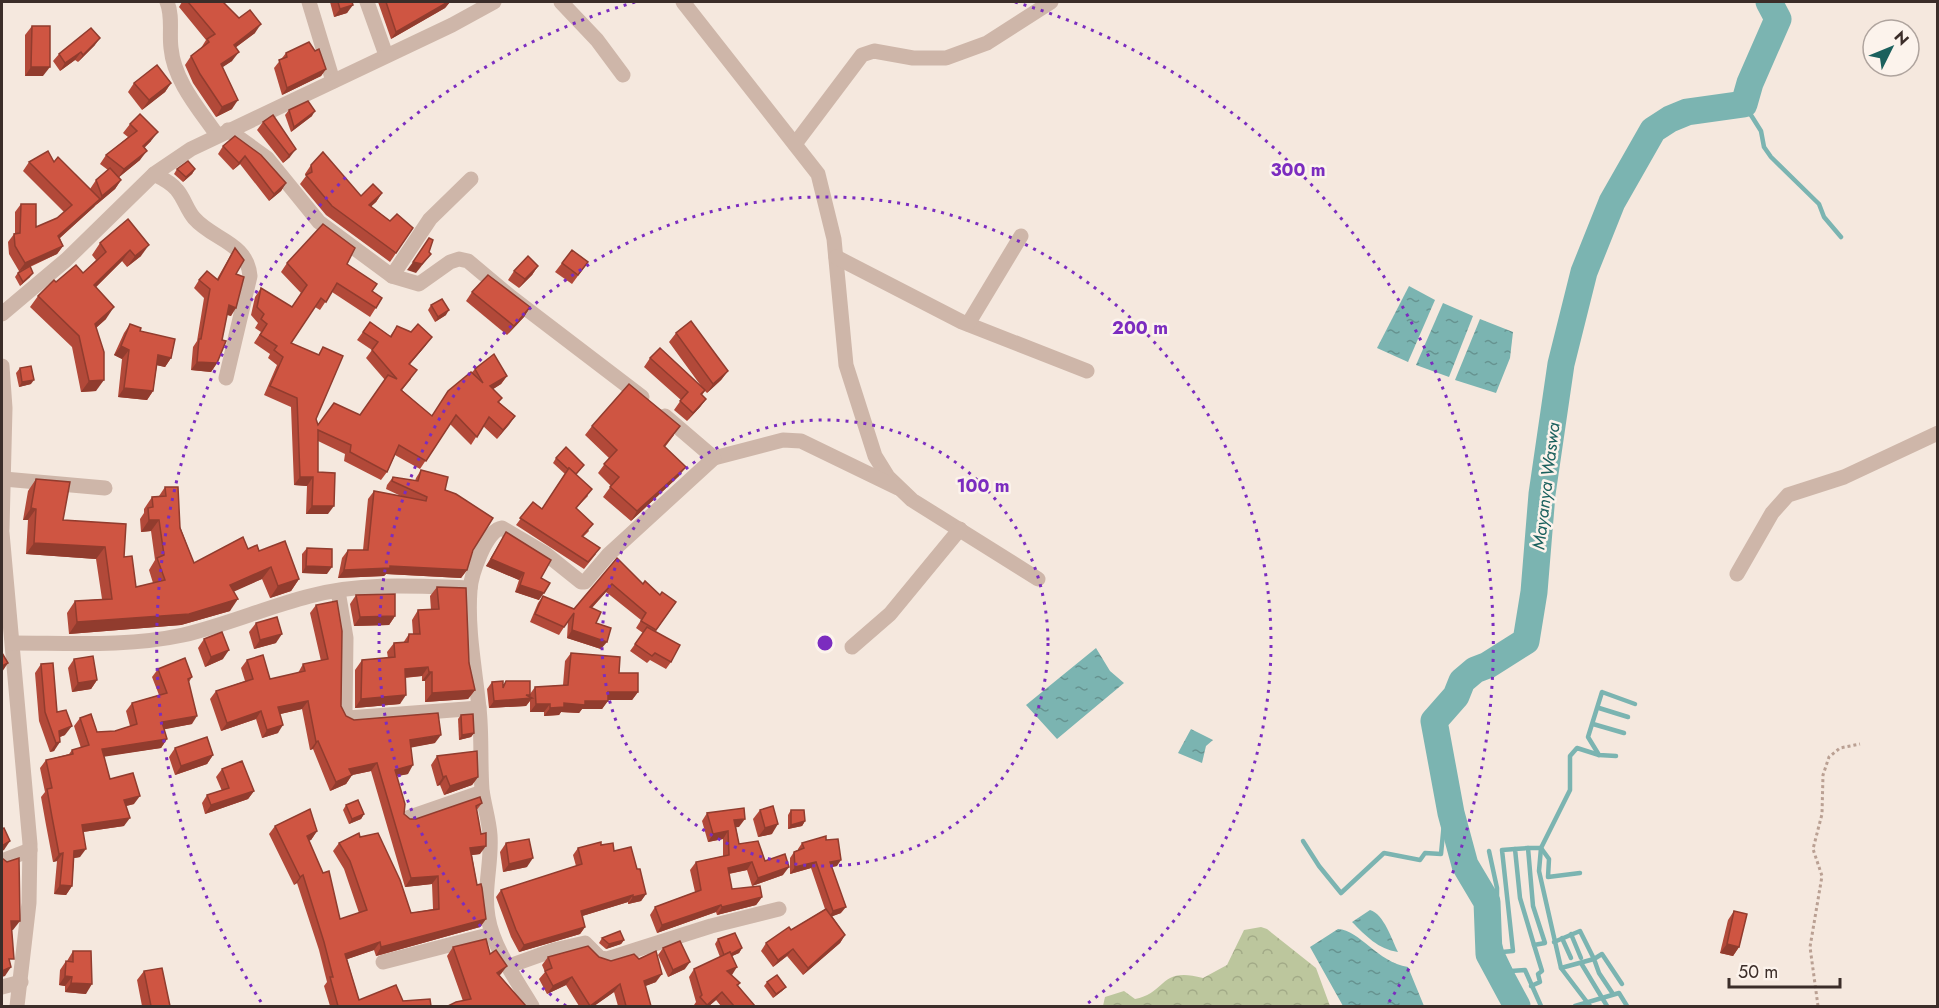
<svg xmlns="http://www.w3.org/2000/svg" width="1939" height="1008" viewBox="0 0 1939 1008" font-family="Jost,sans-serif">
  <style>
    .forest { fill: url(#forest-crowns) }
    .water { fill: url(#water-ripples) }
    .lines { fill: none; stroke-linecap: round; stroke-linejoin: round }
    .stream { stroke: #7bb4b1; stroke-width: 4.5 }
    .river { stroke: #7bb4b1; stroke-width: 27 }
    .path { stroke: #baa093; stroke-width: 3; stroke-dasharray: 3 3; stroke-linecap: butt }
    .minor { stroke: #ceb6a9; stroke-width: 15 }
    .wall { fill: #b24939 }
    .shaded-wall { fill: #913c2e }
    .building { fill: #cf5542; stroke: #913c2e; stroke-width: 1.5 }
    .ring { fill: none; stroke: #7b2cbf; stroke-width: 3; stroke-dasharray: 3 6 }
    .labels { text-anchor: middle; stroke-width: 5; stroke-linejoin: round; paint-order: stroke }
    .water-label { font-size: 18px; font-style: italic; fill: #1b605d; stroke: #fcf3ec }
    .centre { fill: #7b2cbf; stroke: #fcf3ec; stroke-width: 3 }
    .ring-label { font-size: 18px; text-anchor: middle; font-weight: bold; fill: #7b2cbf; stroke: #fcf3ec; stroke-width: 5; stroke-linejoin: round; paint-order: stroke }
  </style>
  <defs>
    <pattern id="forest-crowns" width="20" height="18" patternUnits="userSpaceOnUse" patternTransform="scale(1.5)"><rect width="20" height="18" fill="#bcc69d"/><path d="M2 6a3 3 0 1 1 6 0M12 15a3 3 0 1 1 6 0" fill="none" stroke="#a2aa87"/></pattern>
    <pattern id="water-ripples" width="26" height="14" patternUnits="userSpaceOnUse" patternTransform="scale(1.5)"><rect width="26" height="14" fill="#7bb4b1"/><path d="M2 4q2-2 4 0t4 0M15 11q2-2 4 0t4 0" fill="none" stroke="#669390"/></pattern>
  </defs>
  <rect width="100%" height="100%" fill="#f5e8de"/>
  <!-- forest -->
  <path class="forest" d="M1261,927l6,2 49,39 14,38h-227l2,-9 19,-6 11,8c32,-6 24,-33 68,-21l24,-13 17,-35z"/>
  <!-- water -->
  <g class="water">
    <polygon points="1409,286 1435,300 1408,362 1377,348"/>
    <polygon points="1443,303 1473,316 1449,377 1416,365"/>
    <polygon points="1480,319 1513,332 1510,358 1496,393 1455,380"/>
    <polygon points="1096,648 1110,671 1124,683 1057,739 1026,705"/>
    <polygon points="1191,729 1213,740 1206,746 1202,763 1178,753"/>
    <path d="M1370,910c14,4 22,30 28,42 -20,-3 -32,-16 -46,-30z"/>
    <path d="M1338,929c22,1 39,33 70,38l16,39h-81l-33,-59z"/>
  </g>
  <g class="lines">
    <!-- stream -->
    <g class="stream">
      <polyline points="1744,104 1761,131 1764,147 1771,157 1819,204 1824,217 1841,237"/>
      <polyline points="1599,708 1628,717"/>
      <polyline points="1593,724 1624,733"/>
      <polyline points="1599,755 1588,737 1602,692 1635,704"/>
      <polyline points="1303,841 1319,866 1341,893 1384,853 1420,860 1425,853 1441,854 1444,823 1451,813"/>
      <polyline points="1528,848 1515,849 1520,898 1534,945"/>
      <polyline points="1515,849 1502,850 1513,951 1502,952 1511,971 1525,970 1541,1006"/>
      <polyline points="1489,851 1497,888 1497,934 1502,952"/>
      <polyline points="1571,934 1581,958"/>
      <polyline points="1562,938 1571,958"/>
      <polyline points="1554,942 1580,931 1594,959 1561,968"/>
      <polyline points="1581,963 1607,1006"/>
      <polyline points="1531,986 1540,982 1538,974 1542,971 1534,945 1545,943 1533,906 1528,848 1541,848 1549,859 1548,877 1580,873"/>
      <polyline points="1613,994 1599,973 1594,959 1602,954 1622,984"/>
      <polyline points="1575,1006 1619,993 1627,1006"/>
      <polyline points="1590,1006 1561,968 1539,871 1541,848 1570,790 1570,756 1577,748 1599,755 1616,756"/>
    </g>
    <!-- river -->
    <polyline class="river" points="1517,1006 1489,954 1487,902 1465,865 1451,813 1434,721 1456,696 1462,681 1475,670 1488,665 1526,641 1534,592 1542,494 1561,364 1584,272 1612,202 1653,130 1670,119 1687,112 1744,104 1750,83 1778,19 1769,2"/>
    <!-- path -->
    <polyline class="path" points="1818,1006 1810,947 1822,876 1813,849 1822,814 1823,775 1829,757 1840,748 1860,744"/>
    <!-- minor -->
    <g class="minor">
      <path d="M167,2c6,14 2,31 4,46 3,33 28,61 46,87"/>
      <polyline points="309,2 333,81"/>
      <polyline points="367,2 386,55"/>
      <polyline points="561,2 597,40 623,75"/>
      <polyline points="683,2 818,174 834,239 846,365 875,456 888,477 912,500 1038,579"/>
      <polyline points="228,130 267,158 319,222 392,276 419,284 450,262 459,259 468,261 511,297 642,397"/>
      <polyline points="795,144 862,55 874,51 913,58 946,58 987,43 1051,2"/>
      <path d="M154,174c8,4 18,9 23,16 7,8 10,20 17,28 19,22 53,24 56,58l-24,102"/>
      <polyline points="836,257 962,322 1087,371"/>
      <polyline points="392,276 430,219 471,179"/>
      <polyline points="2,314 66,260 154,174 191,149 452,25 494,2"/>
      <polyline points="968,324 1021,236"/>
      <polyline points="2,366 5,408 2,529"/>
      <polyline points="665,416 714,458 783,440 801,441 898,488"/>
      <polyline points="4,479 105,488"/>
      <polyline points="2,533 30,844 29,903 17,1006"/>
      <polyline points="1737,574 1772,513 1788,495 1844,477 1938,433"/>
      <polyline points="338,591 346,638 345,714 348,718 479,708"/>
      <path d="M13,643c56,0 115,4 170,-8 43,-10 84,-28 127,-39 52,-14 106,-10 160,-8"/>
      <polyline points="852,647 890,614 960,529"/>
      <polyline points="407,818 482,792"/>
      <polyline points="2,861 30,850"/>
      <polyline points="383,962 492,934"/>
      <polyline points="509,966 554,950 585,943 600,958 607,959 711,926 779,909"/>
      <polyline points="2,987 21,982"/>
      <path d="M532,1006c-16,-27 -39,-58 -44,-89 -5,-28 4,-54 2,-82 -1,-15 -6,-30 -8,-45 -2,-27 0,-55 -3,-82 -4,-39 -12,-79 -9,-118 1,-15 16,-60 32,-62l44,26 35,28h4l23,-27 106,-97"/>
    </g>
  </g>
  <!-- wall -->
  <g class="wall">
    <polygon points="182,2 223,2 239,18 255,33 236,47 232,61 222,67 232,109 216,117 193,83 185,65 191,56 201,48 206,40 179,7"/>
    <polygon points="330,2 352,2 347,13 334,17"/>
    <polygon points="378,2 450,2 445,8 391,39"/>
    <polygon points="32,26 43,76 25,76 25,35"/>
    <polygon points="95,45 78,62 75,60 60,71 53,61 59,54"/>
    <polygon points="286,53 326,69 321,76 282,95 274,68"/>
    <polygon points="134,83 171,83 165,92 142,110 128,92"/>
    <polygon points="289,110 312,116 291,132 285,115"/>
    <polygon points="273,115 290,157 283,163 257,130 263,122"/>
    <polygon points="130,124 151,141 144,148 140,160 119,177 121,180 115,189 96,205 60,238 63,246 57,254 30,267 30,277 20,286 15,277 19,271 9,254 8,242 14,234 15,234 15,212 21,204 36,227 57,218 64,212 23,171 29,162 54,162 90,189 96,180 108,170 100,164 106,155 128,137 123,133"/>
    <polygon points="235,136 286,183 281,191 269,201 240,164 233,170 218,154 223,146"/>
    <polygon points="311,165 361,196 382,193 376,202 371,206 390,221 413,228 390,262 326,215 300,184 306,176 305,174"/>
    <polygon points="177,169 195,169 192,174 183,182 174,174"/>
    <polygon points="128,219 141,256 127,267 122,261 96,287 106,319 97,327 96,391 81,392 72,347 30,307 38,296 56,282 83,273 96,260 92,255 100,243"/>
    <polygon points="235,248 236,274 231,316 227,315 217,363 211,372 191,370 193,347 197,341 204,298 194,288 199,280 217,279 230,256"/>
    <polygon points="572,250 588,262 572,284 555,272"/>
    <polygon points="287,263 347,264 372,291 382,298 370,317 332,292 320,310 315,307 291,343 318,355 323,347 316,419 318,425 360,415 385,380 366,358 372,350 357,340 370,322 390,336 397,326 426,345 410,364 411,379 402,390 431,416 475,369 507,376 501,384 493,389 502,398 499,402 515,416 497,439 483,426 471,445 450,424 420,469 395,455 387,472 381,480 344,461 345,454 318,441 318,472 328,514 306,514 307,486 294,485 291,407 264,395 277,365 268,358 270,354 254,343 261,332 255,328 258,323 251,315 255,297 261,288 292,307 301,293 281,272"/>
    <polygon points="538,266 532,275 519,288 508,280 514,271"/>
    <polygon points="472,292 530,307 524,317 507,335 466,301"/>
    <polygon points="431,305 446,315 435,322 428,310"/>
    <polygon points="130,324 171,358 165,367 157,365 153,391 147,400 118,397 122,359 114,355 124,333"/>
    <polygon points="676,333 728,371 721,380 707,393 705,391 702,395 706,399 700,407 687,421 674,410 681,400 644,367 650,358 704,390 669,342"/>
    <polygon points="20,368 31,384 19,387 16,373"/>
    <polygon points="592,426 674,435 665,447 679,476 631,521 603,497 611,486 598,473 609,458 585,435"/>
    <polygon points="556,458 581,469 576,475 588,496 576,508 589,531 583,537 596,554 584,569 516,525 533,502 542,509 565,474 553,463"/>
    <polygon points="421,470 445,490 473,550 467,570 461,578 386,574 384,576 338,578 342,558 348,550 363,550 368,499 374,491 401,496 386,489 387,485 393,477 415,481 416,478"/>
    <polygon points="36,479 63,520 124,557 136,587 153,583 149,570 155,560 151,531 141,532 140,519 144,513 144,509 152,497 159,496 165,487 194,563 248,549 259,551 299,579 291,591 270,598 262,579 233,591 230,611 181,625 69,634 67,613 75,601 102,599 96,559 26,554 28,520 23,520 28,491"/>
    <polygon points="506,532 541,578 539,600 515,592 519,580 486,566"/>
    <polygon points="307,548 327,574 302,573 302,554"/>
    <polygon points="617,558 643,584 660,595 676,602 655,632 671,662 666,669 650,660 647,663 630,651 643,633 636,628 641,620 606,592 592,608 596,623 601,649 567,638 568,621 559,635 530,622 538,603 543,596 574,609"/>
    <polygon points="437,587 469,663 475,690 468,699 425,702 425,681 422,681 422,676 405,678 400,704 355,708 355,670 362,660 388,658 387,652 394,643 403,643 409,634 413,634 412,620 418,610 431,610 430,596"/>
    <polygon points="356,595 395,616 389,625 354,626 350,604"/>
    <polygon points="316,605 341,706 346,716 354,720 435,743 411,747 408,774 397,776 404,814 410,819 416,819 482,803 476,811 480,854 472,855 477,885 486,919 480,927 376,956 374,950 347,959 359,1000 403,1001 431,1006 330,1006 324,986 327,982 319,950 297,883 294,885 269,834 275,826 317,831 311,840 309,840 340,919 359,913 344,869 333,851 339,843 360,837 411,913 433,909 432,884 405,887 371,771 352,775 346,784 330,791 313,749 310,750 302,709 280,714 278,733 262,738 256,719 221,731 210,699 216,691 245,681 241,668 247,660 270,679 298,673 303,664 321,661 310,613"/>
    <polygon points="256,623 276,643 254,649 249,632"/>
    <polygon points="204,639 223,659 205,667 198,648"/>
    <polygon points="571,653 619,673 638,692 632,700 608,700 602,709 582,709 579,713 561,712 559,715 544,716 544,712 530,712 530,701 526,706 489,708 487,689 492,682 503,686 506,681 530,694 535,687 563,685 565,661"/>
    <polygon points="74,659 97,680 91,689 72,692 68,668"/>
    <polygon points="41,664 65,735 60,737 54,751 50,752 39,721 35,673"/>
    <polygon points="158,669 192,677 189,682 192,724 164,729 167,739 161,748 104,756 110,779 134,804 126,806 124,826 83,832 80,857 74,858 72,886 66,895 54,894 57,861 53,862 46,825 41,797 45,792 40,768 46,760 69,754 72,750 81,748 74,726 80,718 97,732 115,731 130,726 126,711 132,703 159,695 152,677"/>
    <polygon points="461,715 474,733 471,737 459,740 458,719"/>
    <polygon points="175,748 213,755 207,764 175,775 169,757"/>
    <polygon points="437,756 478,777 472,785 444,795 440,785 437,786 431,765"/>
    <polygon points="222,769 254,791 248,799 205,814 202,803 207,795 222,791 216,777"/>
    <polygon points="346,805 364,814 361,819 349,824 343,810"/>
    <polygon points="760,810 772,834 758,837 753,819"/>
    <polygon points="791,810 805,821 802,826 788,829 788,815"/>
    <polygon points="707,813 739,827 736,827 739,844 765,861 783,875 752,886 747,870 729,874 732,889 762,897 756,905 717,915 716,912 657,933 650,915 655,907 695,892 690,870 696,862 723,856 723,839 708,842 702,821"/>
    <polygon points="826,840 837,866 832,867 841,913 832,916 845,935 840,943 803,975 787,956 773,967 761,951 766,943 791,930 825,909 811,868 790,874 790,858 794,852 798,850 798,849 802,843"/>
    <polygon points="506,843 527,867 503,872 500,852"/>
    <polygon points="601,845 614,851 637,869 646,894 641,901 628,904 628,902 582,916 585,927 580,934 519,952 511,937 496,897 501,890 576,866 573,855 578,848"/>
    <polygon points="1734,911 1739,947 1733,956 1720,953 1728,920"/>
    <polygon points="602,938 624,940 621,944 606,949 599,943"/>
    <polygon points="718,939 742,948 739,953 732,956 731,975 740,983 738,986 755,1006 721,1006 716,1000 709,1006 695,1006 694,1005 696,1002 689,977 694,969 720,957 715,944"/>
    <polygon points="453,947 490,954 501,974 499,975 526,1006 463,1001 447,956"/>
    <polygon points="663,948 685,969 668,977 658,955"/>
    <polygon points="73,951 86,994 65,992 65,986 59,985 60,970 66,961 67,961"/>
    <polygon points="548,957 599,957 656,982 645,986 651,1006 618,1006 614,992 594,1006 579,1006 566,985 547,994 539,979 545,972 542,965"/>
    <polygon points="144,971 170,1006 139,1006 142,1006 137,980"/>
    <polygon points="767,982 786,987 782,991 773,998 764,986"/>
  </g>
  <!-- shaded-wall -->
  <g class="shaded-wall">
    <polygon points="448,2 450,2 445,8 391,39 396,32"/>
    <polygon points="353,5 347,13 334,17 340,9"/>
    <polygon points="261,24 255,33 227,54 234,45"/>
    <polygon points="100,38 95,45 78,62 83,55"/>
    <polygon points="81,52 75,60 60,71 65,63"/>
    <polygon points="239,52 232,61 214,73 221,64"/>
    <polygon points="31,67 50,67 43,76 25,76"/>
    <polygon points="326,69 321,76 282,95 287,88"/>
    <polygon points="171,83 165,92 142,110 149,100"/>
    <polygon points="238,100 232,109 216,117 222,107"/>
    <polygon points="315,111 312,116 291,132 294,127"/>
    <polygon points="158,132 151,141 137,155 143,146"/>
    <polygon points="296,149 290,157 283,163 289,155"/>
    <polygon points="147,151 140,160 118,178 124,169"/>
    <polygon points="245,156 240,164 233,170"/>
    <polygon points="195,169 192,174 183,182 186,177"/>
    <polygon points="121,180 115,189 96,205 102,196"/>
    <polygon points="286,183 281,191 269,201 274,194"/>
    <polygon points="382,193 376,202 363,214 369,205"/>
    <polygon points="100,199 94,207 53,244 58,236"/>
    <polygon points="149,245 141,256 127,267 135,256"/>
    <polygon points="63,246 57,254 19,271 25,263"/>
    <polygon points="130,250 122,261 86,297 94,285"/>
    <polygon points="431,254 416,273 407,270 413,262"/>
    <polygon points="538,266 532,275 519,288 525,279"/>
    <polygon points="33,273 30,277 20,286 23,282"/>
    <polygon points="229,305 236,308 231,316 223,313"/>
    <polygon points="114,307 106,319 88,335 95,324"/>
    <polygon points="530,307 524,317 507,335 514,326"/>
    <polygon points="449,310 446,315 435,322 438,317"/>
    <polygon points="432,337 426,345 403,372 409,364"/>
    <polygon points="121,346 129,350 122,359 114,355"/>
    <polygon points="158,355 171,358 165,367 151,364"/>
    <polygon points="197,362 217,363 211,372 191,370"/>
    <polygon points="728,371 721,380 707,393 713,384"/>
    <polygon points="507,376 501,384 484,395 490,386"/>
    <polygon points="34,380 31,384 19,387 22,382"/>
    <polygon points="104,380 96,391 81,392 89,381"/>
    <polygon points="124,388 153,391 147,400 118,397"/>
    <polygon points="706,399 700,407 687,421 693,413"/>
    <polygon points="515,416 509,425 497,439 503,430"/>
    <polygon points="686,467 679,476 631,521 637,511"/>
    <polygon points="300,477 313,477 307,486 294,485"/>
    <polygon points="312,506 334,506 328,514 306,514"/>
    <polygon points="31,508 36,509 28,520 23,520"/>
    <polygon points="149,520 159,520 151,531 141,532"/>
    <polygon points="34,543 105,547 96,559 26,554"/>
    <polygon points="491,559 524,573 519,580 486,566"/>
    <polygon points="306,566 332,567 327,574 302,573"/>
    <polygon points="390,566 467,570 461,578 386,574 384,576 338,578 344,570"/>
    <polygon points="271,567 262,579 222,597 230,585"/>
    <polygon points="299,579 291,591 270,598 278,586"/>
    <polygon points="612,584 606,592 585,615 590,607"/>
    <polygon points="520,585 544,593 539,600 515,592"/>
    <polygon points="238,599 230,611 181,625 69,634 77,622"/>
    <polygon points="395,616 389,625 354,626 360,617"/>
    <polygon points="572,630 607,642 601,649 567,638"/>
    <polygon points="282,634 276,643 254,649 260,640"/>
    <polygon points="229,650 223,659 205,667 211,657"/>
    <polygon points="8,663 2,672 2,666"/>
    <polygon points="428,667 422,676 398,678 405,669"/>
    <polygon points="429,672 432,672 425,681 422,681"/>
    <polygon points="97,680 91,689 72,692 78,683"/>
    <polygon points="475,690 468,699 425,702 432,693"/>
    <polygon points="608,692 638,692 632,700 602,700"/>
    <polygon points="406,695 400,704 355,708 361,699"/>
    <polygon points="526,695 530,695 528,698 532,698 526,706 489,708 494,701"/>
    <polygon points="308,701 302,709 272,716 278,707"/>
    <polygon points="585,701 608,701 602,709 582,709 579,713 561,712 559,715 544,716 550,708 564,703"/>
    <polygon points="536,704 550,704 544,712 530,712"/>
    <polygon points="261,711 256,719 221,731 227,723"/>
    <polygon points="197,716 192,724 156,731 162,722"/>
    <polygon points="283,725 278,733 262,738 267,730"/>
    <polygon points="72,726 65,735 54,739 59,731"/>
    <polygon points="474,733 471,737 459,740 462,735"/>
    <polygon points="441,735 435,743 404,749 410,740"/>
    <polygon points="167,739 161,748 96,758 102,749"/>
    <polygon points="318,741 313,749 310,750 316,742"/>
    <polygon points="60,742 54,751 50,752 56,743"/>
    <polygon points="213,755 207,764 175,775 181,766"/>
    <polygon points="377,763 371,771 343,777 349,769"/>
    <polygon points="413,765 408,774 389,778 395,770"/>
    <polygon points="352,775 346,784 330,791 336,782"/>
    <polygon points="446,776 440,785 437,786 443,777"/>
    <polygon points="478,777 472,785 444,795 450,786"/>
    <polygon points="254,791 248,799 205,814 211,805"/>
    <polygon points="140,796 134,804 118,808 124,800"/>
    <polygon points="364,814 361,819 349,824 352,819"/>
    <polygon points="130,818 124,826 76,833 82,825"/>
    <polygon points="745,819 739,827 729,828 734,820"/>
    <polygon points="805,821 802,826 788,829 791,825"/>
    <polygon points="778,824 772,834 758,837 765,828"/>
    <polygon points="317,831 311,840 302,844 307,836"/>
    <polygon points="728,831 723,839 708,842 713,834"/>
    <polygon points="10,841 4,850 2,851 2,846"/>
    <polygon points="486,846 480,854 465,856 470,848"/>
    <polygon points="86,849 80,857 69,859 74,851"/>
    <polygon points="63,853 57,861 53,862 59,854"/>
    <polygon points="533,858 527,867 503,872 509,864"/>
    <polygon points="841,860 837,866 826,868 830,862"/>
    <polygon points="752,862 747,870 722,875 728,868"/>
    <polygon points="816,862 811,868 790,874 795,867"/>
    <polygon points="789,867 783,875 752,886 758,878"/>
    <polygon points="303,875 297,883 294,885 300,877"/>
    <polygon points="438,876 432,884 405,887 411,878"/>
    <polygon points="60,885 72,886 66,895 54,894"/>
    <polygon points="646,894 641,901 628,904 633,897"/>
    <polygon points="633,895 628,902 576,918 581,911"/>
    <polygon points="762,897 756,905 717,915 722,907"/>
    <polygon points="721,905 716,912 657,933 662,925"/>
    <polygon points="846,907 841,913 828,918 833,911"/>
    <polygon points="486,919 480,927 376,956 381,947"/>
    <polygon points="11,921 20,921 13,930 5,930"/>
    <polygon points="585,927 580,934 519,952 524,945"/>
    <polygon points="845,935 840,943 803,975 808,968"/>
    <polygon points="624,940 621,944 606,949 609,944"/>
    <polygon points="380,942 374,950 339,962 345,954"/>
    <polygon points="1727,944 1739,947 1733,956 1720,953"/>
    <polygon points="742,948 739,953 721,961 725,957"/>
    <polygon points="793,949 787,956 773,967 778,960"/>
    <polygon points="690,962 685,969 668,977 673,970"/>
    <polygon points="507,966 501,974 491,981 497,973"/>
    <polygon points="11,967 5,976 2,977 2,971"/>
    <polygon points="737,967 732,975 721,979 727,971"/>
    <polygon points="662,974 656,982 638,989 644,981"/>
    <polygon points="65,976 72,977 65,986 59,985"/>
    <polygon points="572,977 566,985 547,994 553,986"/>
    <polygon points="71,983 92,984 86,994 65,992"/>
    <polygon points="620,984 614,992 594,1006 589,1006"/>
    <polygon points="786,987 782,991 773,998 776,994"/>
    <polygon points="722,992 716,1000 709,1006 706,1006"/>
  </g>
  <!-- building -->
  <g class="building">
    <polygon points="188,2 223,2 239,18 250,10 261,24 234,45 239,52 221,64 238,100 222,107 200,74 191,56 209,42 207,39 215,34"/>
    <polygon points="338,2 352,2 353,5 340,9"/>
    <polygon points="386,2 448,2 396,32"/>
    <polygon points="32,26 50,26 50,67 31,67"/>
    <polygon points="91,28 100,38 83,55 81,52 65,63 59,54"/>
    <polygon points="309,42 315,51 319,49 326,69 287,88 279,60 287,57 286,53"/>
    <polygon points="157,65 171,83 149,100 134,83"/>
    <polygon points="308,101 315,111 294,127 289,110"/>
    <polygon points="140,114 158,132 143,146 147,151 124,169 106,155 137,131 130,124"/>
    <polygon points="273,115 296,149 289,155 263,122"/>
    <polygon points="235,136 261,155 286,183 274,194 245,156 239,163 223,146"/>
    <polygon points="48,151 54,162 58,157 100,199 58,236 63,246 25,263 15,246 14,234 20,233 21,204 36,204 36,227 57,218 72,205 29,162"/>
    <polygon points="323,152 361,196 373,184 382,193 369,205 390,221 397,214 413,228 396,253 332,206 306,175 312,172 311,165"/>
    <polygon points="188,161 195,169 186,177 177,169"/>
    <polygon points="110,168 121,180 102,196 96,180"/>
    <polygon points="128,219 149,245 135,256 130,250 94,285 114,307 95,324 104,352 104,380 89,381 79,336 38,296 54,280 56,282 76,265 83,273 106,252 100,243"/>
    <polygon points="323,224 355,248 347,264 377,284 372,291 382,298 376,308 337,283 326,302 321,298 291,343 319,355 323,347 343,356 316,419 318,425 334,403 360,415 388,375 397,379 372,350 378,342 363,332 370,322 391,337 397,326 411,332 418,324 432,337 409,364 417,370 401,390 432,416 448,391 471,372 483,383 475,369 494,354 507,376 490,386 502,398 498,402 515,416 503,430 489,417 477,437 456,415 426,461 399,445 387,472 350,452 351,445 318,430 318,472 335,473 334,506 312,506 313,477 300,477 297,398 270,386 283,357 274,350 277,346 260,335 267,324 261,319 264,314 257,307 261,288 292,307 307,285 287,263"/>
    <polygon points="429,238 433,240 429,252 431,254 422,264 413,262"/>
    <polygon points="235,248 244,260 236,274 244,277 236,308 229,305 222,340 226,341 217,363 197,362 199,339 201,339 210,289 199,280 207,271 218,280"/>
    <polygon points="572,250 588,262 578,275 562,263"/>
    <polygon points="528,256 538,266 525,279 514,271"/>
    <polygon points="30,266 33,273 23,282 18,273"/>
    <polygon points="488,275 530,307 514,326 472,292"/>
    <polygon points="442,299 449,310 438,317 431,305"/>
    <polygon points="691,321 728,371 713,384 676,333"/>
    <polygon points="130,324 141,328 140,331 175,339 171,358 158,355 153,391 124,388 129,350 121,346"/>
    <polygon points="660,348 705,390 701,394 706,399 693,413 680,401 688,392 650,358"/>
    <polygon points="31,366 34,380 22,382 20,368"/>
    <polygon points="629,384 680,426 664,446 686,467 637,511 610,487 619,477 604,464 617,450 592,426"/>
    <polygon points="566,447 584,465 576,474 569,468 568,469 556,458"/>
    <polygon points="569,468 592,489 576,508 593,524 582,536 600,548 588,562 520,518 533,502 542,509"/>
    <polygon points="421,470 448,477 445,490 456,494 493,518 473,550 467,570 390,566 390,568 344,570 348,550 368,550 374,491 426,501 427,497 392,481 393,477 418,481"/>
    <polygon points="36,479 70,482 63,520 126,524 124,557 132,556 136,587 165,580 157,558 164,555 159,520 149,520 148,508 153,507 152,497 166,496 165,487 178,487 180,528 194,563 243,537 248,549 257,545 259,551 285,541 299,579 278,586 271,567 230,585 238,599 189,614 77,622 75,601 112,599 105,547 34,543 36,509 31,508"/>
    <polygon points="506,532 551,560 541,578 550,583 544,593 520,585 524,573 491,559"/>
    <polygon points="307,548 332,549 332,567 306,566"/>
    <polygon points="617,558 643,584 645,581 660,595 662,592 676,602 656,630 641,621 646,613 612,584 590,607 601,612 596,623 611,628 607,642 572,630 574,613 564,627 535,614 543,596 574,609"/>
    <polygon points="437,587 466,588 469,663 475,690 432,693 432,672 429,672 428,667 405,669 406,695 361,699 362,660 395,657 394,643 408,642 409,634 420,634 418,610 439,609"/>
    <polygon points="395,594 395,616 360,617 356,595"/>
    <polygon points="337,601 342,631 341,706 346,716 354,720 438,713 441,735 410,740 413,765 395,770 405,804 404,814 410,819 416,819 480,797 482,803 476,806 481,834 486,833 486,846 470,848 477,885 481,884 482,888 486,919 381,947 380,942 345,954 359,1000 396,985 403,1001 430,999 431,1006 338,1006 330,977 333,977 324,942 303,875 300,877 275,826 310,809 317,831 307,836 323,873 329,871 340,919 367,910 350,861 339,843 359,833 360,837 378,833 400,880 411,913 439,909 438,876 411,878 377,763 349,769 352,775 336,782 318,741 316,742 308,701 278,707 283,725 267,730 261,711 227,723 216,691 253,679 247,660 263,655 270,679 305,671 303,664 328,659 316,605"/>
    <polygon points="277,617 282,634 260,640 256,623"/>
    <polygon points="647,627 680,645 671,662 655,653 652,656 635,644"/>
    <polygon points="222,632 229,650 211,657 204,639"/>
    <polygon points="2,653 8,663 2,666"/>
    <polygon points="571,653 620,657 619,673 638,673 638,692 608,692 608,701 585,701 585,705 564,703 564,707 550,708 550,704 536,704 535,687 568,685"/>
    <polygon points="93,656 97,680 78,683 74,659"/>
    <polygon points="185,658 192,677 188,679 197,716 162,722 167,739 102,749 110,779 133,773 140,796 124,800 130,818 82,825 86,849 74,851 72,886 60,885 63,853 59,854 52,817 47,789 52,788 46,760 73,754 72,750 89,745 80,718 91,714 97,732 115,731 137,724 132,703 167,693 158,669"/>
    <polygon points="53,663 57,712 66,710 72,726 59,731 60,742 56,743 45,712 41,664"/>
    <polygon points="503,681 503,688 506,681 530,681 530,695 526,695 532,698 494,701 492,682"/>
    <polygon points="473,714 474,733 462,735 461,715"/>
    <polygon points="207,737 213,755 181,766 175,748"/>
    <polygon points="477,751 478,777 450,786 446,776 443,777 437,756"/>
    <polygon points="242,761 254,791 211,805 207,795 229,788 222,769"/>
    <polygon points="358,800 364,814 352,819 346,805"/>
    <polygon points="773,806 778,824 765,828 760,810"/>
    <polygon points="744,808 745,819 734,820 739,844 758,841 765,861 785,854 789,867 758,878 752,862 728,868 732,889 760,886 762,897 722,907 721,905 662,925 655,907 701,890 696,862 729,855 728,831 713,834 707,813"/>
    <polygon points="791,810 804,810 805,821 791,825"/>
    <polygon points="4,828 10,841 2,846 2,829"/>
    <polygon points="826,836 826,840 838,839 841,860 830,862 846,907 833,911 816,862 795,867 794,852 804,848 802,843"/>
    <polygon points="529,839 533,858 509,864 506,843"/>
    <polygon points="601,842 601,845 613,843 614,851 631,847 637,869 640,869 646,894 633,897 633,895 581,911 585,927 524,945 516,930 501,890 582,864 578,848"/>
    <polygon points="2,858 7,862 19,858 20,921 11,921 14,959 9,959 11,967 2,971"/>
    <polygon points="826,909 845,935 808,968 793,949 778,960 766,943 789,927 791,930"/>
    <polygon points="1734,911 1747,914 1739,947 1727,944"/>
    <polygon points="620,931 624,940 609,944 602,938"/>
    <polygon points="735,933 742,948 731,954 730,952 724,955 718,939"/>
    <polygon points="486,939 490,954 496,950 507,966 497,973 526,1006 448,1006 456,1002 471,999 453,947"/>
    <polygon points="680,941 690,962 673,970 663,948"/>
    <polygon points="588,946 599,957 611,961 634,954 639,959 656,951 662,974 644,981 651,1006 626,1006 620,984 590,1006 572,977 553,986 545,971 552,968 548,957"/>
    <polygon points="73,951 91,951 92,984 71,983 72,977 65,976 66,961 73,962"/>
    <polygon points="730,952 737,967 727,971 740,983 737,985 755,1006 734,1006 722,992 707,1005 700,997 702,995 694,969"/>
    <polygon points="162,968 170,1006 151,1006 144,971"/>
    <polygon points="777,975 786,987 776,994 767,982"/>
  </g>
  <!-- distance rings -->
  <g class="ring">
    <circle cx="825" cy="643" r="223"/>
    <path d="M566 1006A446 446 0 1 1 1084 1006"/>
    <path d="M261 1002A669 669 0 0 1 635 2M1015 2A669 669 0 0 1 1389 1002"/>
  </g>
  <g class="labels">
    <!-- water labels -->
    <g class="water-label">
      <text transform="translate(1546 486) rotate(-83)" y="6">Mayanya Waswa</text>
    </g>
  </g>
  <circle cx="825" cy="643" r="9" class="centre"/>
  <g class="ring-label">
    <text x="1298" y="176">300 m</text>
    <text x="1140" y="334">200 m</text>
    <text x="983" y="492">100 m</text>
  </g>
  <!-- border -->
  <rect width="1939" height="1008" fill="none" stroke="#3b2d29" stroke-width="6"/>
  <!-- north arrow -->
  <g transform="translate(1891 48) rotate(47)"><circle r="28" fill="#fcf3ec" stroke="#afa49e" stroke-width="1.5"/>
  <path d="M0-4.5L10 22L0 15L-10 22Z" fill="#1b605d"/>
  <text y="-9" font-size="16" font-weight="bold" text-anchor="middle" fill="#3b2d29">N</text>
  </g>
  <!-- scale -->
  <path d="M1729 978v9h111v-9" fill="none" stroke="#3b2d29" stroke-width="3"/>
  <text x="1738" y="978" font-size="18" fill="#3b2d29" stroke="#fcf3ec" stroke-width="4.5" paint-order="stroke">50 m</text>
</svg>
